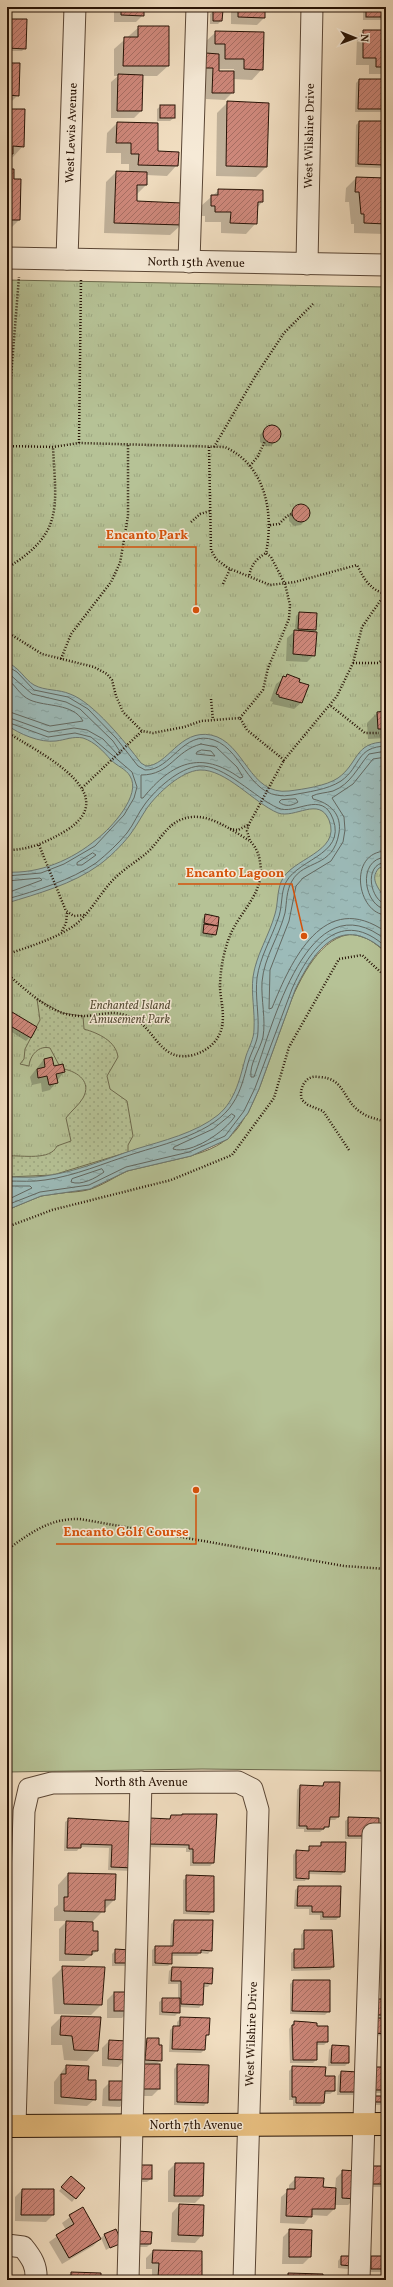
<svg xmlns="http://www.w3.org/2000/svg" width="393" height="2287" viewBox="0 0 393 2287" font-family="Vollkorn,serif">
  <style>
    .grass { fill: #b6c296; stroke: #6e6a4e }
    .park { fill: url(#park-tufts); stroke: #6e6a4e }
    .garden { fill: url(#garden-dots); stroke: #6e6a4e }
    .water { fill: url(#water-ripples); stroke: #6d7871 }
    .shadow { fill: #0003; fill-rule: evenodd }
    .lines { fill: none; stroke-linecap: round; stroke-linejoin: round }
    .shore { stroke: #626760; stroke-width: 1 }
    .building { fill: url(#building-hatch); stroke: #271306 }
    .minor-casing { stroke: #5a4635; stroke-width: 23 }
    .major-casing { stroke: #271306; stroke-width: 24 }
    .path { stroke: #271306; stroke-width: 2.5; stroke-dasharray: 1 2; stroke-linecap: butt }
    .minor { stroke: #f6ead7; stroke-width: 21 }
    .major { stroke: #e8bf80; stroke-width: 22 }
    .labels { text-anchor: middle; stroke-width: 3; stroke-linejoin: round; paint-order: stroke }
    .street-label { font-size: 12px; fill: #271306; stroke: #f6ead7 }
    .park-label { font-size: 12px; font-style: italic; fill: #595038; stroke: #f6ead7 }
    .leader { fill: none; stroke: #d5520b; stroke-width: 1.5 }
    .callout-dot { fill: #d5520b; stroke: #f6ead7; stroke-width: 1.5 }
    .callout-label { font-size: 13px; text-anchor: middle; font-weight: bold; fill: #d5520b; stroke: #f6ead7; stroke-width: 3; stroke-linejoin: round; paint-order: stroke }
  </style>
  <defs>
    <pattern id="park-tufts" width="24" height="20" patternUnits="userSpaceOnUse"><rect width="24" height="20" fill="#b6c296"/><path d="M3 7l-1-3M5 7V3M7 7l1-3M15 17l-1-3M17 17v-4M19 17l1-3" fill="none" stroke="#9ca680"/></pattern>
    <pattern id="garden-dots" width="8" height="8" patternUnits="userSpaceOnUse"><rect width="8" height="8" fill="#b6c296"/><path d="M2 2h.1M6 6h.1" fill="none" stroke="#9ca680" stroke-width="1.8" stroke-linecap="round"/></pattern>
    <pattern id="water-ripples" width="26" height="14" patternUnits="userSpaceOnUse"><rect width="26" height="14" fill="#9cbbb9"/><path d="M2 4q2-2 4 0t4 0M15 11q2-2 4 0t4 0" fill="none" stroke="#86a09e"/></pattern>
    <pattern id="building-hatch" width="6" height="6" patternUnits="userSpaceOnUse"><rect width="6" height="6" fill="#ce887b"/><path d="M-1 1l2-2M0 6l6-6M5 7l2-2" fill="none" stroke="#a76e63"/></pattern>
  </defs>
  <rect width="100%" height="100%" fill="#f1dec1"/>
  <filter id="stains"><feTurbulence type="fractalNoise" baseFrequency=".005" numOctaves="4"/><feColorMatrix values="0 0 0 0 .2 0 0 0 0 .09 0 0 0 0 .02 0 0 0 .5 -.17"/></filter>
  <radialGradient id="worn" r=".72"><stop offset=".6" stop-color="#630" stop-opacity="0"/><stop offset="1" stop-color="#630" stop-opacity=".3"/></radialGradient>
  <!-- grass -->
  <path class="grass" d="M353,934l16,5 17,13v819l-184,-2 -195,3v-562c14,-6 28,-13 42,-16 14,-2 29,-1 42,-5 17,-6 30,-17 47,-22 33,-9 76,-9 99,-38 35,-45 53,-191 116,-195z"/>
  <!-- park -->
  <path class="park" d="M7,280l379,7v665c-44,-40 -71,-4 -91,38l-36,99 -11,24 -20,26 -37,17 -64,15 -37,18 -49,7 -34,14z"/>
  <!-- garden -->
  <path class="garden" d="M37,999l25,14 21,3 1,13c14,4 32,12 34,28l-11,19 3,13 17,12 6,35 -5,9v7l-75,23 -46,2v-21c16,-1 43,5 50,-10l14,-5 -5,-23c5,-7 13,-13 17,-20 9,-16 -5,-26 -19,-29l-1,-5 -4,1 -9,-17c-11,-3 -20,7 -21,18l-9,-2 4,-5 1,-10 15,-29z"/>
  <!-- water -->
  <path class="water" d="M7,662c14,7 17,17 27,23 11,6 25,4 36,9 23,8 56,49 71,69l5,3c22,0 33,-37 65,-31 34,7 38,61 78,56 15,-2 37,-5 49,-13 21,-15 16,-36 48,-36v124l-7,2c-11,12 2,22 7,33 3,7 0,41 0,51 -44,-40 -71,-4 -91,38l-36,99 -11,24 -20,26 -37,17 -64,15 -37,18 -49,7 -34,14v-33c13,0 25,1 38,-1 31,-4 61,-17 91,-27 26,-8 60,-16 82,-34 18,-15 22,-38 28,-59 3,-9 8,-17 8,-27 1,-18 -3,-35 -1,-52 3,-22 16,-41 22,-63 3,-10 2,-22 6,-32 9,-24 61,-29 48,-62 -10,-24 -34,-1 -51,-7 -24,-10 -52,-44 -78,-43 -19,1 -42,23 -53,38 -6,9 -11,19 -18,28 -8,10 -19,21 -30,29 -26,19 -62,29 -92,38v-31c32,2 65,-12 90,-33 14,-11 45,-44 33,-63 -4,-7 -13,-10 -19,-16 -8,-9 -16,-18 -28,-22 -10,-2 -18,2 -27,3 -16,2 -37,-7 -49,-16z"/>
  <!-- shadow -->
  <g class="shadow">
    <polygon points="7,7 21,7 19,9"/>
    <polygon points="114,7 143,7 143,15 136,22 114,22"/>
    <polygon points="231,7 264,7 264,18 257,25 231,24"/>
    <rect x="363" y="7" width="23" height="13"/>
    <polygon points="214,11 221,21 218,24 210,24 210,14"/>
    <polygon points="7,20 25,48 22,51 7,51"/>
    <polygon points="139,27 168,66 157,76 142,76 141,111 134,118 111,118 111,82 118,76 114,76 114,49"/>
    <polygon points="364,31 386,31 386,74 369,74 369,65 356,65 357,38"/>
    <path d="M216,32l46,37 -10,11 -19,-1v13l-8,8 -19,-1v-24h-7l6,-33zM218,69h16v3h-16z"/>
    <polygon points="7,64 18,95 8,105 7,105"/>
    <polygon points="359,80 386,80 386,112 355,112 356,83"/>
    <polygon points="228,102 268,103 266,167 256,177 216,176 217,113"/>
    <polygon points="161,106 174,118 170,121 157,121 157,109"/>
    <polygon points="7,110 23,146 13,157 7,159"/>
    <polygon points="359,122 383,164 380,168 355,167 356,125"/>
    <polygon points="117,123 177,165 167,176 146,175 146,185 136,195 136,202 181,225 170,235 104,233 106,182 116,172 129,172 129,164 121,164 121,153 106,153 107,133"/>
    <polygon points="7,170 13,180 19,220 9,230 7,230"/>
    <polygon points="356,178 386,179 386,248 383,248 383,234 354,233 354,224 351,224 349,202 345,202 346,188"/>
    <polygon points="219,190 262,202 257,208 256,223 246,234 221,233 221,222 205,222 205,216 201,216 201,206"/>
    <polygon points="274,425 279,430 280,437 271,446 265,446 260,442 260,435 268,426"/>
    <polygon points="303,505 308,509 309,516 301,525 294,526 289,521 289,514 297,506"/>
    <polygon points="299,613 316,614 315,630 312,633 314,655 307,662 286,661 287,638 295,631 296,616"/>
    <polygon points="287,676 302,702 294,709 272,704 273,702 270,701 276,684"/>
    <polygon points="386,712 386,738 368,739 367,723 377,713"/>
    <polygon points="206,915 218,917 215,935 212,938 200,936 202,919"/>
    <polygon points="7,1010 30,1037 26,1041 7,1029"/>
    <polygon points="51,1058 53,1067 64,1072 50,1090 42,1092 41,1083 32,1085 30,1077 44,1059"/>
    <polygon points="324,1783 338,1817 335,1820 328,1820 328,1826 320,1832 304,1832 304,1829 296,1829 297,1790 300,1786 321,1786"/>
    <polygon points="171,1816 213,1863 210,1866 190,1866 190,1852 186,1852 186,1848 145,1847"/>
    <polygon points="349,1818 375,1831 362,1839 345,1839 345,1821"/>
    <polygon points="69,1819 135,1823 130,1871 108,1870 109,1848 80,1847 77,1851 64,1851 65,1822"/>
    <polygon points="322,1843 344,1872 341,1875 308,1874 305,1881 293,1881 293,1855 296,1851 306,1852 310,1847 318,1847"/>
    <polygon points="68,1874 114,1900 92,1922 92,1932 97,1951 84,1961 59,1961 59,1929 67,1921 54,1921 54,1908 58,1905 58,1885"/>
    <polygon points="187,1877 213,1911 209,1915 183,1914 183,1880"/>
    <polygon points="298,1887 340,1887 339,1917 336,1920 320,1920 320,1915 309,1915 309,1909 294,1909 295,1890"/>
    <polygon points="386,1911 386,1934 369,1933"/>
    <polygon points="174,1921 212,1921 211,1950 208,1954 200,1953 197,1956 171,1956 171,1963 168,1966 152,1966 152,1950 155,1947 170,1947 171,1924"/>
    <polygon points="304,1931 331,1931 333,1967 330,1970 291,1971 291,1953 295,1950 301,1950 301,1935"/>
    <polygon points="116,1950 129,1951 126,1966 112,1966 112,1954"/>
    <polygon points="63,1967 101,2005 91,2015 54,2014 52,1978"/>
    <polygon points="172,1968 211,1983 208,1987 203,1987 202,2004 199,2008 179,2007 179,2012 175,2016 159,2015 159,2002 163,1999 178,1999 178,1984 168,1984 169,1971"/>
    <polygon points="293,1981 329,2011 325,2015 290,2014 290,1984"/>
    <polygon points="114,1993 129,2011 122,2018 107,2018 107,2000"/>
    <polygon points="386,2000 386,2035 371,2036 371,2022"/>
    <polygon points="61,2017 97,2050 87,2061 64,2060 62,2045 51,2045 51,2027"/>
    <polygon points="181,2018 208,2034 205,2038 204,2050 201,2053 169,2052 170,2030 173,2027 177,2027 177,2022"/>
    <polygon points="294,2022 316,2027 327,2042 324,2045 316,2045 316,2060 313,2063 290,2063 289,2029"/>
    <polygon points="147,2039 158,2046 161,2060 156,2065 159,2089 152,2096 136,2096 140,2046"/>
    <polygon points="109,2041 125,2060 118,2067 102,2066 102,2048"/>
    <polygon points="332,2046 348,2047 348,2063 345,2066 328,2066 329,2050"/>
    <polygon points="178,2065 207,2102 204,2106 174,2105 174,2069"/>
    <polygon points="66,2066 87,2081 95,2099 87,2106 54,2104 54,2082"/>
    <polygon points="293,2067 324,2077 334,2091 330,2094 324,2094 324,2103 320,2106 293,2106 293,2100 289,2100 289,2071"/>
    <polygon points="386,2068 386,2093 371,2093"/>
    <polygon points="341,2072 357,2092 353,2095 337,2095 338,2076"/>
    <polygon points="110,2082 127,2099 120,2107 102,2106 103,2089"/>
    <polygon points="372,2100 383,2102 380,2105 372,2105"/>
    <polygon points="175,2164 202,2196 195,2203 168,2202 168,2171"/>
    <polygon points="139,2166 151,2179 147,2182 135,2182"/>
    <polygon points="368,2170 384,2183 381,2187 368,2187"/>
    <polygon points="343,2171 355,2198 348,2205 334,2205 334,2209 327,2216 311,2215 304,2224 280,2223 281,2197 289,2190 289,2185 296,2178 322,2188 335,2189 336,2178"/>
    <polygon points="67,2181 83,2188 72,2202 59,2191"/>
    <polygon points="22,2190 53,2215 46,2222 15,2221 15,2197"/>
    <polygon points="179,2205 203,2206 202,2235 195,2243 171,2242 172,2213"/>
    <polygon points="82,2208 100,2239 93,2246 62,2264 49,2242 66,2230 62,2223"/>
    <polygon points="290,2230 310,2257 303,2264 282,2264 283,2237"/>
    <polygon points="104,2235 120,2242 106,2250 101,2238"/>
    <polygon points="135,2236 150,2244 147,2247 135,2247"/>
    <polygon points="153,2251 201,2252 201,2280 152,2280 152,2269 146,2269 146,2258"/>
    <polygon points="341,2257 351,2265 348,2269 338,2268 338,2261"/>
    <polygon points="372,2257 384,2268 381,2272 368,2272 368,2261"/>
    <polygon points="71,2273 100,2280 64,2280"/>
    <polygon points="289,2274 322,2280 283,2280"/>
    <polygon points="136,2278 149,2278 149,2280 134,2280"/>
  </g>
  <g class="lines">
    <!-- shore -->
    <g class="shore">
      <path d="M7,666l10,6 17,18 34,7 20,12 28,29 22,28 7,4c26,1 38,-41 69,-30 31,11 35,63 78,55 15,-3 35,-5 49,-14 21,-15 14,-34 45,-35"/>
      <polyline points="7,672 32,694 66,702 80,709 113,741 121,753 118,755 103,739 87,730 74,728 49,732 7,717"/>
      <path d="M7,679c9,6 12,16 23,21 16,7 43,3 53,21l-33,5 -43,-15"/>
      <polyline points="7,722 48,737 75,733 91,737 132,772 137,787 134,798 124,815 95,846 64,864 41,873 7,876"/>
      <path d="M201,744l15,3 21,20 6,10 -3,1c-39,-28 -68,-16 -97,20h-2v-23c30,0 33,-24 60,-31z"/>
      <polygon points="202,750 211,751 215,756 196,754 197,752"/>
      <path d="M386,751l-17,3c-12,14 -18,30 -36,37 -7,2 -15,2 -21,5l1,3c17,4 29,15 26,34 -6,36 -35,26 -47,48 -6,10 -5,21 -7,32 -6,24 -21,44 -23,69 -1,18 4,37 1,55 -3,13 -14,27 -12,40h3c18,-49 54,-200 132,-137"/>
      <path d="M386,757l-13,2 -20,25 -21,14 12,19 1,13 -2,12 -12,19 -28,17 -7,8 -7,35 -19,49 -1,39 3,-1c19,-47 52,-120 114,-76"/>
      <path d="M296,799l2,3c-6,4 -13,5 -19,0l2,-2z"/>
      <path d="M386,851c-39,1 -29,63 0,64"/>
      <polygon points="93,853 96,855 82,865 77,865 77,863"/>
      <path d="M386,857c-31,2 -21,51 0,52"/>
      <path d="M386,862c-24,2 -15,40 0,42"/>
      <polyline points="7,881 40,878 42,880 7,893"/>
      <path d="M7,899c29,-8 64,-19 89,-36 11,-9 22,-19 31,-30 7,-9 11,-20 18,-29 11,-15 34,-36 54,-38 25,-2 56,32 79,42 17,8 44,-19 55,11 14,38 -41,40 -49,68 -3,10 -2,22 -6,32 -7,20 -18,38 -21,59 -2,18 2,35 1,53 0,11 -7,21 -10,32 -4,14 -7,28 -15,40 -18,30 -69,41 -100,51 -29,9 -58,22 -88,26 -12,2 -25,1 -38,1"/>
      <path d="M232,1114l3,2c-9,15 -44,39 -62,33l1,-2 39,-18z"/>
      <path d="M102,1169l2,3c-8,6 -23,14 -33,10l1,-3z"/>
      <polyline points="7,1186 30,1186 32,1188 7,1200"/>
      <path d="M7,1205l33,-13 49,-7 37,-18 63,-15 36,-16 19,-25 11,-23 37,-99c18,-41 49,-83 94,-42"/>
    </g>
  </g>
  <!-- building -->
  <g class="building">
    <polygon points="121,7 144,7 144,16 121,15"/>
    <polygon points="238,7 265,7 265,18 238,17"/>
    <rect x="366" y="7" width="20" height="10"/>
    <polygon points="213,10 223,10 222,21 213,21"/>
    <polygon points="7,19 27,19 26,49 7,48"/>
    <polygon points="138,26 169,26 169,66 123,66 124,37 138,37"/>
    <polygon points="363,30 386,30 386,67 376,67 376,58 363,58"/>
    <polygon points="215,31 264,32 263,70 244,69 244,59 225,59 225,44 215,44"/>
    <polygon points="206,53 219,54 219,71 234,71 234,93 212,93 213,68 205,68"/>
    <polygon points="7,63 20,63 19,96 7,95"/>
    <polygon points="118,74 143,75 142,111 117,111"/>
    <polygon points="359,79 386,79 386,109 358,109"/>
    <polygon points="227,101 269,103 267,167 226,166"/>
    <rect x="160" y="105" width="15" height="13"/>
    <polygon points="7,109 25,109 24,147 13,146 13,154 7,154"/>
    <polygon points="359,121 385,121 384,165 358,164"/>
    <polygon points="117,122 158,123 158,151 179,152 178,166 138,165 139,154 131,154 131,143 116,143"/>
    <polygon points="7,169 14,169 14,179 21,179 20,220 7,220"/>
    <polygon points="116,171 147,172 147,185 137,185 137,201 182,203 182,225 114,223"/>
    <polygon points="356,177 386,178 386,224 364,223 364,214 361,214 359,192 355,192"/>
    <polygon points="218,189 263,190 263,202 258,202 257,224 230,223 231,212 215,212 215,206 211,206 211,195 218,195"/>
    <circle cx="272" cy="434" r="9"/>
    <circle cx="301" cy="513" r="9"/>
    <polygon points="299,612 317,613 316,630 298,629"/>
    <polygon points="294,630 317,632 315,656 293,654"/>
    <polygon points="287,674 300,679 299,682 309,685 302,703 279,697 279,695 276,694 283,676 286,677"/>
    <polygon points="386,711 386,729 378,729 377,712"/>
    <polygon points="205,914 219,917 218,926 204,923"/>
    <polygon points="204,924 218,926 216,935 203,933"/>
    <polygon points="7,1009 37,1027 31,1038 7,1024"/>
    <polygon points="52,1057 54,1066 63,1064 65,1072 56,1074 58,1083 49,1085 47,1076 38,1078 37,1069 45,1067 44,1059"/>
    <polygon points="324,1782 340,1782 339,1817 330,1817 329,1827 324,1827 324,1829 307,1829 307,1826 299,1826 300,1785 323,1786"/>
    <polygon points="182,1814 217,1814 214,1863 193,1863 193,1849 189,1849 189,1845 148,1844 150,1818 170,1819 171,1815 182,1815"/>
    <polygon points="348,1817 379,1818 379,1828 367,1836 348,1836"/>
    <polygon points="68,1818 136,1822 134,1868 111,1867 112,1845 81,1844 81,1848 67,1848"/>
    <polygon points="321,1842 346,1842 345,1872 309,1871 309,1879 296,1878 296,1850 309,1851 309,1846 321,1846"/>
    <polygon points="68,1873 116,1874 115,1900 105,1900 105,1912 64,1911 64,1897 68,1897"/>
    <polygon points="186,1875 214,1876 214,1912 186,1911"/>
    <polygon points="298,1886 341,1886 340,1917 323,1917 323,1912 312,1912 312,1906 297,1906"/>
    <rect x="376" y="1910" width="10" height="17"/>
    <polygon points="174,1920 213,1920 212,1951 201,1950 201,1953 172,1953 172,1964 155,1963 155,1946 173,1946"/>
    <polygon points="66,1921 93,1922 93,1931 98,1931 98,1951 92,1951 92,1955 65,1954"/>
    <polygon points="304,1930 332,1930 334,1967 294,1968 294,1949 304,1949"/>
    <polygon points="115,1949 130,1950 130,1963 115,1963"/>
    <polygon points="62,1966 105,1967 102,2005 64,2004"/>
    <polygon points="172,1967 213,1968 212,1984 204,1983 203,2005 181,2004 181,1981 171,1981"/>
    <polygon points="293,1980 330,1980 330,2012 292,2011"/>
    <rect x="114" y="1992" width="16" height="19"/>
    <polygon points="162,1998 180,1998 180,2013 162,2012"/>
    <rect x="375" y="1999" width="11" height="16"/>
    <polygon points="61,2016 101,2017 98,2051 74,2050 72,2036 60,2035"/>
    <polygon points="180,2017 210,2018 209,2035 206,2035 205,2050 172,2049 173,2026 180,2026"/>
    <polygon points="374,2018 386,2018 386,2034 374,2033"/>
    <polygon points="294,2021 308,2022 317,2023 317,2026 328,2026 328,2042 317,2042 317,2060 293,2060 292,2025 294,2025"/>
    <polygon points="147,2038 159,2038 159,2045 162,2045 162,2061 145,2060"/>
    <polygon points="109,2040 127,2041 126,2060 108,2059"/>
    <polygon points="332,2045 349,2046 349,2063 331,2063"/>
    <rect x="143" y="2064" width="17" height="25"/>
    <polygon points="177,2064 209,2065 208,2103 177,2102"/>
    <polygon points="66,2065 89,2066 88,2080 96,2080 96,2100 61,2097 61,2074 66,2074"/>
    <polygon points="292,2066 326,2067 325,2076 335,2076 335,2091 325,2091 324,2103 296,2103 296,2097 292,2097"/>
    <rect x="374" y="2067" width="12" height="23"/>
    <polygon points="341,2071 358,2072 358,2092 340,2092"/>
    <rect x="109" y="2081" width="19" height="19"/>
    <polygon points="375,2096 385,2096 384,2102 375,2102"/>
    <polygon points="175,2163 204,2163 203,2196 174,2196"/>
    <rect x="138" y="2165" width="14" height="14"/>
    <polygon points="371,2166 386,2166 385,2184 371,2184"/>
    <polygon points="342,2170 356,2171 356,2199 342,2198"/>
    <polygon points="71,2176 85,2188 76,2199 61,2187"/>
    <polygon points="295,2177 324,2178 323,2187 336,2188 335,2209 312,2209 312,2217 286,2216 287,2189 295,2189"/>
    <polygon points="22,2189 54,2189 54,2215 21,2215"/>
    <polygon points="179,2204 204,2205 203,2236 178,2235"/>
    <polygon points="83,2207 101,2239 69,2258 56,2235 74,2224 69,2215"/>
    <polygon points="116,2229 122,2243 110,2248 104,2234"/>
    <polygon points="289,2229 312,2230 311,2257 289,2257"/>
    <polygon points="138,2231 152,2232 151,2244 138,2244"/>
    <polygon points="153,2250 202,2251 202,2280 179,2280 179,2277 158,2277 159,2263 152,2263"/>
    <polygon points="341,2256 353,2256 352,2266 341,2265"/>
    <polygon points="371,2256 386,2256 385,2269 371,2269"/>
    <polygon points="71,2272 101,2273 101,2280 71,2280"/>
    <polygon points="288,2273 323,2274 323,2280 288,2280"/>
  </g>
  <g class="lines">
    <!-- minor casing -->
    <g class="minor-casing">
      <g id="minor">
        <polyline points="7,258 386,265"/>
        <polyline points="67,259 75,7"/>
        <polyline points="189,262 197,7"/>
        <polyline points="307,264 312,7"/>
        <polyline points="15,2126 24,1811 29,1789 52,1783 238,1782 252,1789 258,1810 244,2280"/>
        <path d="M7,2245l16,2c9,11 14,19 13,33"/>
        <polyline points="128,2280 141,1782"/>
        <polyline points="359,2280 373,1834 386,1834"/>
      </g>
    </g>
    <!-- major casing -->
    <g class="major-casing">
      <polyline id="major" points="7,2126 386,2124"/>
    </g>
    <!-- path -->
    <g class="path">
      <polyline points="7,427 19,277"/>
      <polyline points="79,443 81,279"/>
      <path d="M7,446l46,1 26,-4 146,4c41,19 49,66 41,106 -11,7 -15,12 -17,24"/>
      <path d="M209,447l2,103 5,9 12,9 42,17 25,-3 62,-17c7,14 13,25 29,29"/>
      <polyline points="214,447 256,375 284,333 313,304"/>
      <polyline points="250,466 258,456 265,441"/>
      <polyline points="191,522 200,514 210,511"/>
      <polyline points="270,525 279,524 287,516 292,514"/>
      <path d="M7,568c57,-35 49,-60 46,-121"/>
      <polyline points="223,584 230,569"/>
      <polyline points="7,632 42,654 94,667 107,674 112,680 116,696 123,712 142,731 153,733 184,727 201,721 240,718 247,730 284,760 337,696 353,663 362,627 385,594"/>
      <polyline points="61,659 71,634 111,582 120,563 128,516 128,444"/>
      <polyline points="353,663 378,663 386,658"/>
      <polyline points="211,699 213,720"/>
      <polyline points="331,706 365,733 379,733"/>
      <polyline points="240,718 263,690 268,668 289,619 290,605 285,584 271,557 266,553"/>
      <path d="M7,732c26,18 119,60 60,98 -20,12 -37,20 -60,20"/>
      <polyline points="82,788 142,731"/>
      <polyline points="230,829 238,830 248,825"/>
      <polyline points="39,845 66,911 74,916 84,915"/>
      <polyline points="62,931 66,923 67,913"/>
      <polyline points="7,952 9,960 7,968"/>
      <path d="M8,954c23,-8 47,-15 67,-29 15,-12 24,-30 37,-44 11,-12 26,-20 38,-31 13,-14 20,-31 42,-33 20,-2 41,14 58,24l-3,-10 2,-7 35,-64"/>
      <path d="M7,974c21,17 43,41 72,42 22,1 32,-9 56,3 21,12 26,44 58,36 11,-3 22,-10 27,-22 6,-14 1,-30 0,-45 0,-16 3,-34 9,-50 10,-27 37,-45 31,-76 -1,-8 -4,-15 -10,-21"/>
      <path d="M349,1150l-26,-39 -15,-6 -6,-5c-2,-6 -1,-13 3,-18 4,-5 9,-6 14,-5 27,1 23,24 43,36 7,5 16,6 24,9"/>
      <polyline points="7,1227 52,1210 171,1180 232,1155 274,1098 289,1047 339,959 362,955 386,977"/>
      <path d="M7,1550c23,-17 43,-32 73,-31l264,47 42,3"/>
    </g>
    <!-- minor -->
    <use href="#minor" class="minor"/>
    <!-- major -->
    <use href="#major" class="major"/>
  </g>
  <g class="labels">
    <!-- street labels -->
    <g class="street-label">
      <text transform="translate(71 133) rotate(-88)" y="4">West Lewis Avenue</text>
      <text transform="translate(309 136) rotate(-89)" y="4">West Wilshire Drive</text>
      <text transform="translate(196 262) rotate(1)" y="4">North 15th Avenue</text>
      <text x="141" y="1786">North 8th Avenue</text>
      <text transform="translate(251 2034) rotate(-88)" y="4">West Wilshire Drive</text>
      <text x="196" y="2129">North 7th Avenue</text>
    </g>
    <!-- park labels -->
    <g class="park-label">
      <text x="130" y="1009">Enchanted Island<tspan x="130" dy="14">Amusement Park</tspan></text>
    </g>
  </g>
  <!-- callouts -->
  <path class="leader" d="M196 610L196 547H98M304 936L292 884H178M196 1490L196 1544H56"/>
  <g class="callout-dot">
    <circle cx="196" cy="610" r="4"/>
    <circle cx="304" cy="936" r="4"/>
    <circle cx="196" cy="1490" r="4"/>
  </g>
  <g class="callout-label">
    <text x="147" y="539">Encanto Park</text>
    <text x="235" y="877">Encanto Lagoon</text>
    <text x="126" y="1536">Encanto Golf Course</text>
  </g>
  <!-- margin -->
  <rect width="393" height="2287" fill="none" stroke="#f1dec1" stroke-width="24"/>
  <rect x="8" y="8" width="377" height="2271" fill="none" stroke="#271306" stroke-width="2"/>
  <rect x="12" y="12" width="369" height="2263" fill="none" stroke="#271306"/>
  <!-- north arrow -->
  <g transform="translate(355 38) rotate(91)" stroke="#f6ead7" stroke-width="3" paint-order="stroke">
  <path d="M0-3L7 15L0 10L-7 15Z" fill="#271306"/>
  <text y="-6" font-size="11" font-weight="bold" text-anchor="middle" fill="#271306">N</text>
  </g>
  <rect width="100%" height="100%" filter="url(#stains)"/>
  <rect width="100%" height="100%" fill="url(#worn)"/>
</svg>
